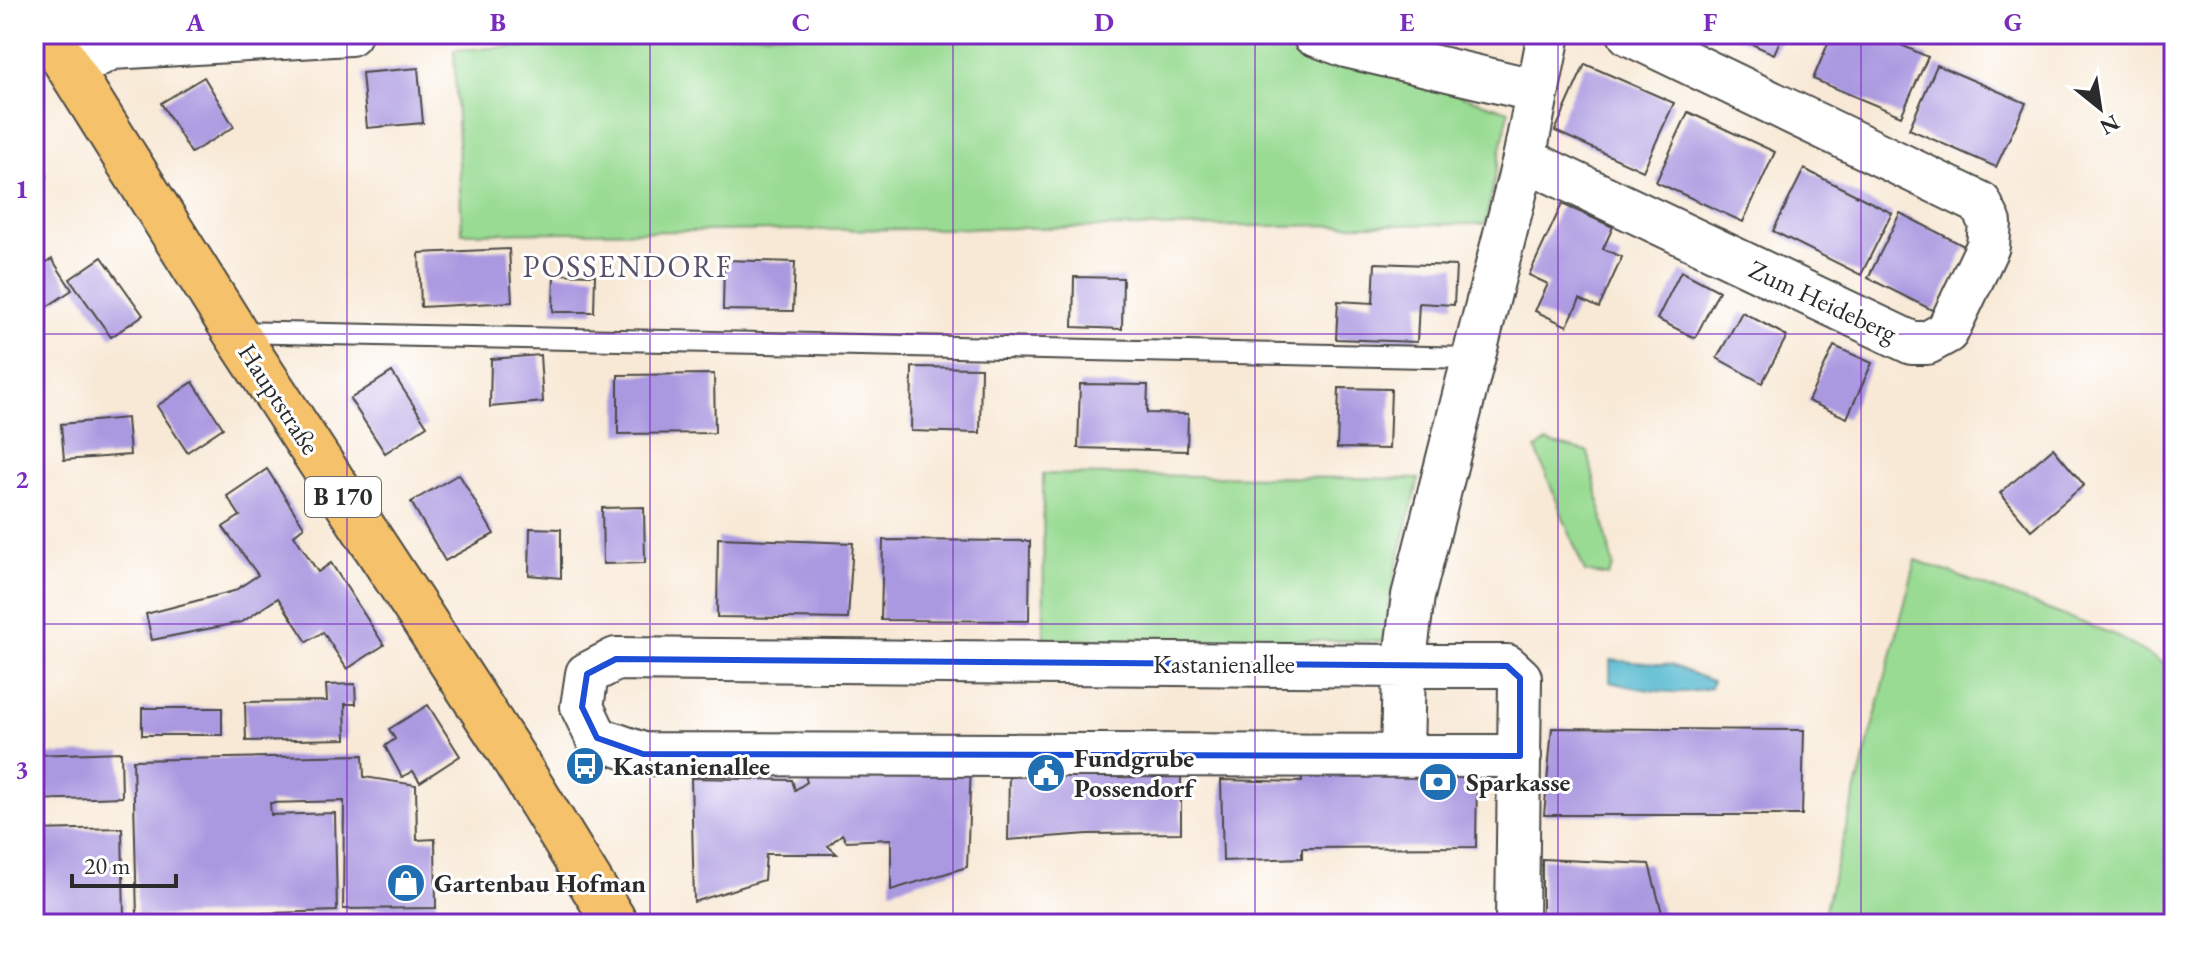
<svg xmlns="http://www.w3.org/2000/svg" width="2208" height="958" viewBox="0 0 2208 958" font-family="'EB Garamond',serif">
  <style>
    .green { fill: #99db93; stroke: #62835f; stroke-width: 2 }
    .water { fill: #50b7ce; stroke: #3e717c; stroke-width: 2 }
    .building { fill: #aa98e0 }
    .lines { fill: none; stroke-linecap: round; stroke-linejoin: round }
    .service-casing { stroke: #4a4845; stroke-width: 24 }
    .minor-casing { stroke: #4a4845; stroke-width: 46 }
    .primary-casing { stroke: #4a4845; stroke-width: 48 }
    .service { stroke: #fff; stroke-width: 20 }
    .minor { stroke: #fff; stroke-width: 42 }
    .primary { stroke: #f5c16b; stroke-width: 44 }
    .marked { fill: none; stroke: #1d4ed8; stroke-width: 6; stroke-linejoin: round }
    .grid { fill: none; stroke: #7b2cbf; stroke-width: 2; stroke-opacity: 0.55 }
    .labels { text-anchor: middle; stroke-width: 6; stroke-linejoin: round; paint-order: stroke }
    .shield { fill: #fff; stroke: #6b6b6b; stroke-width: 2 }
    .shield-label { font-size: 24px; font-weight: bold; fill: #2b2b2b }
    .street-label { font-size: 26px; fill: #2b2b2b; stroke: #fff }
    .poi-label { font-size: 26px; font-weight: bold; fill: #2b2b2b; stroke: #fff; text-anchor: start }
    .quarter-label { font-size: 30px; letter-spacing: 2px; fill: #57516a; stroke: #fff }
    .neatline { fill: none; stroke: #7b2cbf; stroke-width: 3 }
    .grid-label { font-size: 26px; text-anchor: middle; font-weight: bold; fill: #7b2cbf }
  </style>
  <rect width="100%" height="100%" fill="#fff"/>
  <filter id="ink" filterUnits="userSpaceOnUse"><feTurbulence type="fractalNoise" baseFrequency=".0125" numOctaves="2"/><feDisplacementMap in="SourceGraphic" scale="16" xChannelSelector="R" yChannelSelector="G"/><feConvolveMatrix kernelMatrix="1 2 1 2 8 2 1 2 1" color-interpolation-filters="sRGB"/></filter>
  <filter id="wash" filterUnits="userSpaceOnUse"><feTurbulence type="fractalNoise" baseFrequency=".006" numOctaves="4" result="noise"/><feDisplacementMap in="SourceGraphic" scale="32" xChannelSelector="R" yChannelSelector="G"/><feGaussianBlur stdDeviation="1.8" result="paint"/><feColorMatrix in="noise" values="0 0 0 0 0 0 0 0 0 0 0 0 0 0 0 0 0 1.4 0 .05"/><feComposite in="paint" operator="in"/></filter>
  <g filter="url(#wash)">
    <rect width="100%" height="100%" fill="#f8e9d6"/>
    <!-- green -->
    <g class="green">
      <polygon points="743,34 1268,34 1509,111 1485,224 462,233 454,50"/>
      <polygon points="1546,442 1588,452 1613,566 1608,576 1585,572 1536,449"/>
      <polygon points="1043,474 1419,479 1395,571 1383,641 1044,639"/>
      <polygon points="1916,560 2115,635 2174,670 2174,924 1821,924"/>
    </g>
    <!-- water -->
    <path class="water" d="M1610,660l61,5 41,16 -2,7c-33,9 -67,2 -100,-6z"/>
    <g id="blocks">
      <!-- building -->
      <g class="building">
        <polygon points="1729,34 1783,34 1774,54"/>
        <polygon points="1832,34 1877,34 1928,57 1901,116 1813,79"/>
        <polygon points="1585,64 1674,103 1643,171 1555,131"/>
        <polygon points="1937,65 2026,103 1996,167 1909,129"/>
        <polygon points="418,68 423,123 367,128 362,73"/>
        <polygon points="204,77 234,127 191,153 161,103"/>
        <polygon points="1688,112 1775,152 1743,222 1656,182"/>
        <polygon points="34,157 47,176 34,184"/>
        <polygon points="1804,169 1892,213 1861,275 1773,231"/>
        <polygon points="1562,204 1613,227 1603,249 1622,257 1599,308 1580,299 1567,326 1535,311 1548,284 1529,275"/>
        <polygon points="1900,213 1966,247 1934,311 1868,278"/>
        <polygon points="509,249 512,302 421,307 419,253"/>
        <polygon points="102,257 143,315 111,337 70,279"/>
        <polygon points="52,259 72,290 39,312 34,304 34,270"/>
        <polygon points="724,260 795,262 793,311 723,310"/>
        <polygon points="1375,263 1456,266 1454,305 1419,303 1417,342 1336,339 1338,301 1373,303"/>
        <polygon points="1681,271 1719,291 1695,338 1657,319"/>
        <polygon points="554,274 595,275 594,312 553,312"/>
        <polygon points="1074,277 1123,278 1122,329 1073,327"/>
        <polygon points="1742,312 1787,336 1762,383 1717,358"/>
        <polygon points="1834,346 1872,363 1847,418 1808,401"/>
        <polygon points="540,355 543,402 490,407 491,359"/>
        <polygon points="912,367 981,368 980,433 911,431"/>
        <polygon points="392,372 427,426 385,453 350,399"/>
        <polygon points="714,374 715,433 618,434 618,375"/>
        <polygon points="193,382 223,428 187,452 157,406"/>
        <polygon points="1080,384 1148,385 1147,413 1188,414 1187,451 1078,448"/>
        <polygon points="1339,388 1391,389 1389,449 1337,448"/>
        <polygon points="127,418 130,455 64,460 61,424"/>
        <polygon points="2053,448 2084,485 2031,530 2000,493"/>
        <polygon points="267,469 304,527 294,535 318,572 331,563 384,645 347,669 323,632 307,642 278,598 242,622 152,640 146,614 234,591 258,575 223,527 240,516 227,496"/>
        <polygon points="459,474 494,534 445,561 411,502"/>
        <polygon points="644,507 645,563 603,564 602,508"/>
        <polygon points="530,528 561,529 561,578 529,575"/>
        <polygon points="718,538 853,543 848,619 717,617"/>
        <polygon points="883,540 1030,541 1029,621 881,620"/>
        <polygon points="355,684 356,704 345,704 346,739 246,741 245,702 327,701 326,685"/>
        <polygon points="428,705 460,756 420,782 413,771 402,777 385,746 395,739 389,729"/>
        <rect x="142" y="708" width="80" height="27"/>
        <polygon points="1552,728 1804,730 1802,815 1544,815"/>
        <polygon points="121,752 122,797 34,800 34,755"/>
        <polygon points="363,755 364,777 416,785 417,840 435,839 436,908 343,909 344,801 270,803 271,815 335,813 337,911 137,917 133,760"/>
        <polygon points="801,762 971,764 967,867 891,890 891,839 846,841 842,834 828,846 837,854 766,854 764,880 694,902 691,778 792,780 795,790 807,782"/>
        <polygon points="1181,764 1181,833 1088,834 1008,840 1009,767"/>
        <polygon points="1303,767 1477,775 1476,847 1302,848 1302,858 1223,861 1221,780 1302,782"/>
        <polygon points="122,828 124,917 34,919 34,830"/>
        <polygon points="1542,859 1649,864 1665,924 1542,924"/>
        <polygon points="887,919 987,921 987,924 887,924"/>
      </g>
    </g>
  </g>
  <g filter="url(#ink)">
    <use href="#blocks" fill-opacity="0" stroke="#4a4845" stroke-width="2"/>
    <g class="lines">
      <!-- service casing -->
      <g class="service-casing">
        <polyline id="service" points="235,332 1475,358"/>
      </g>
      <!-- minor casing -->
      <g class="minor-casing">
        <g id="minor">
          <polyline points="1313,34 1346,46 1538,91"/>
          <polyline points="70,69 112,48 350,34"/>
          <polyline points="1524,159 1912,343 1927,343 1947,332 1988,246 1990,223 1980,203 1629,34"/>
          <polyline points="1402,754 1404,666 616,659 587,674 582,707 597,738 643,754 1520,756"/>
          <polyline points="1517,924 1520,678 1507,666 1404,666 1413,596 1524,159 1549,34"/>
        </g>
      </g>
      <!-- primary casing -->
      <g class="primary-casing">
        <polyline id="primary" points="48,34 235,332 508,749 616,924"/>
      </g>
      <!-- service -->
      <use href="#service" class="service"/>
      <!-- minor -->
      <use href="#minor" class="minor"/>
      <!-- primary -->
      <use href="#primary" class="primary"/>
    </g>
  </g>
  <!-- marked area -->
  <path class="marked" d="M616,659l891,7 13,12v78l-877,-2 -46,-16 -15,-31 5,-33z"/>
  <!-- grid -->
  <path class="grid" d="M347,34v890M650,34v890M953,34v890M1255,34v890M1558,34v890M1861,34v890M34,334h2140M34,624h2140"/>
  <!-- icons -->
  <defs>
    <g id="bus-disc" transform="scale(2)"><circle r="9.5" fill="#1f6fb2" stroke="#fff"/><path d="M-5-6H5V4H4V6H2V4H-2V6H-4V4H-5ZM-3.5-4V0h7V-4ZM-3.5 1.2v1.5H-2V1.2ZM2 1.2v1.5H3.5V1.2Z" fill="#fff"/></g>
    <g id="civic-disc" transform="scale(2)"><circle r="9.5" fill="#1f6fb2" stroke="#fff"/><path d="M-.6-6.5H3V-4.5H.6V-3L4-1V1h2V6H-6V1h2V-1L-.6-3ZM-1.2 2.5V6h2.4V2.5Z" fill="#fff"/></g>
    <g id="bank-disc" transform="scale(2)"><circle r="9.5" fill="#1f6fb2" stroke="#fff"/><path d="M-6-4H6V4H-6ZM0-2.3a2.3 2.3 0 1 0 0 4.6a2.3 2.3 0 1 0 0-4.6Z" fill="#fff"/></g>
    <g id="shop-disc" transform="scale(2)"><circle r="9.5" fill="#1f6fb2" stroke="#fff"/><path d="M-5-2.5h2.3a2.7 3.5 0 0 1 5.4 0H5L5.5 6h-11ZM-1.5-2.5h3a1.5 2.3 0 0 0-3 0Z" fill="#fff"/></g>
  </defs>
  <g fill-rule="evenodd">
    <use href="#bus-disc" x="585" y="766"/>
    <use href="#civic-disc" x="1046" y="773"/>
    <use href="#bank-disc" x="1438" y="782"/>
    <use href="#shop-disc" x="406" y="883"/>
  </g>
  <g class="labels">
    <!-- shield labels -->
    <rect class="shield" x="305" y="477" width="76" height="40" rx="6"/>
    <g class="shield-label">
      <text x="343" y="505">B 170</text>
    </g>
    <!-- street labels -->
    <g class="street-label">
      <text transform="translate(1823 301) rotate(25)" y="9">Zum Heideberg</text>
      <text transform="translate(279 399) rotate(57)" y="9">Hauptstraße</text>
      <text x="1224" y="673">Kastanienallee</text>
    </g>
    <!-- poi labels -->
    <g class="poi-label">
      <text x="1074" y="767">Fundgrube<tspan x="1074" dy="30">Possendorf</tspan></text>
      <text x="613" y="775">Kastanienallee</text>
      <text x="1466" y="791">Sparkasse</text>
      <text x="434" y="892">Gartenbau Hofman</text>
    </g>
    <!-- quarter labels -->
    <g class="quarter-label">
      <text x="628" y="277">POSSENDORF</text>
    </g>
  </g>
  <!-- margin -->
  <rect width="2208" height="958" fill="none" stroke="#fff" stroke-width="88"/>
  <!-- north arrow -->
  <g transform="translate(2100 108) rotate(150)" stroke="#ffffff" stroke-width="6" paint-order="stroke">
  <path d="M0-6L14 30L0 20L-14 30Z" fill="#2b2b2b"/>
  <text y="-12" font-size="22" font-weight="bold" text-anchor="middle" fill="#2b2b2b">N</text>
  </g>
  <!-- scale -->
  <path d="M72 874v12h104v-12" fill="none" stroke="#2b2b2b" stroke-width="4"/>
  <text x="84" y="874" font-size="24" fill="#2b2b2b" stroke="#ffffff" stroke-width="6" paint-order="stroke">20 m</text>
  <rect x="44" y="44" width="2120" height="870" class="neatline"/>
  <g class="grid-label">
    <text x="195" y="31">A</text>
    <text x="498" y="31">B</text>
    <text x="801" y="31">C</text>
    <text x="1104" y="31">D</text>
    <text x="1407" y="31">E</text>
    <text x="1710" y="31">F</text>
    <text x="2013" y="31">G</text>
    <text x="22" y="198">1</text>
    <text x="22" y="488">2</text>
    <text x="22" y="778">3</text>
  </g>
</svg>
